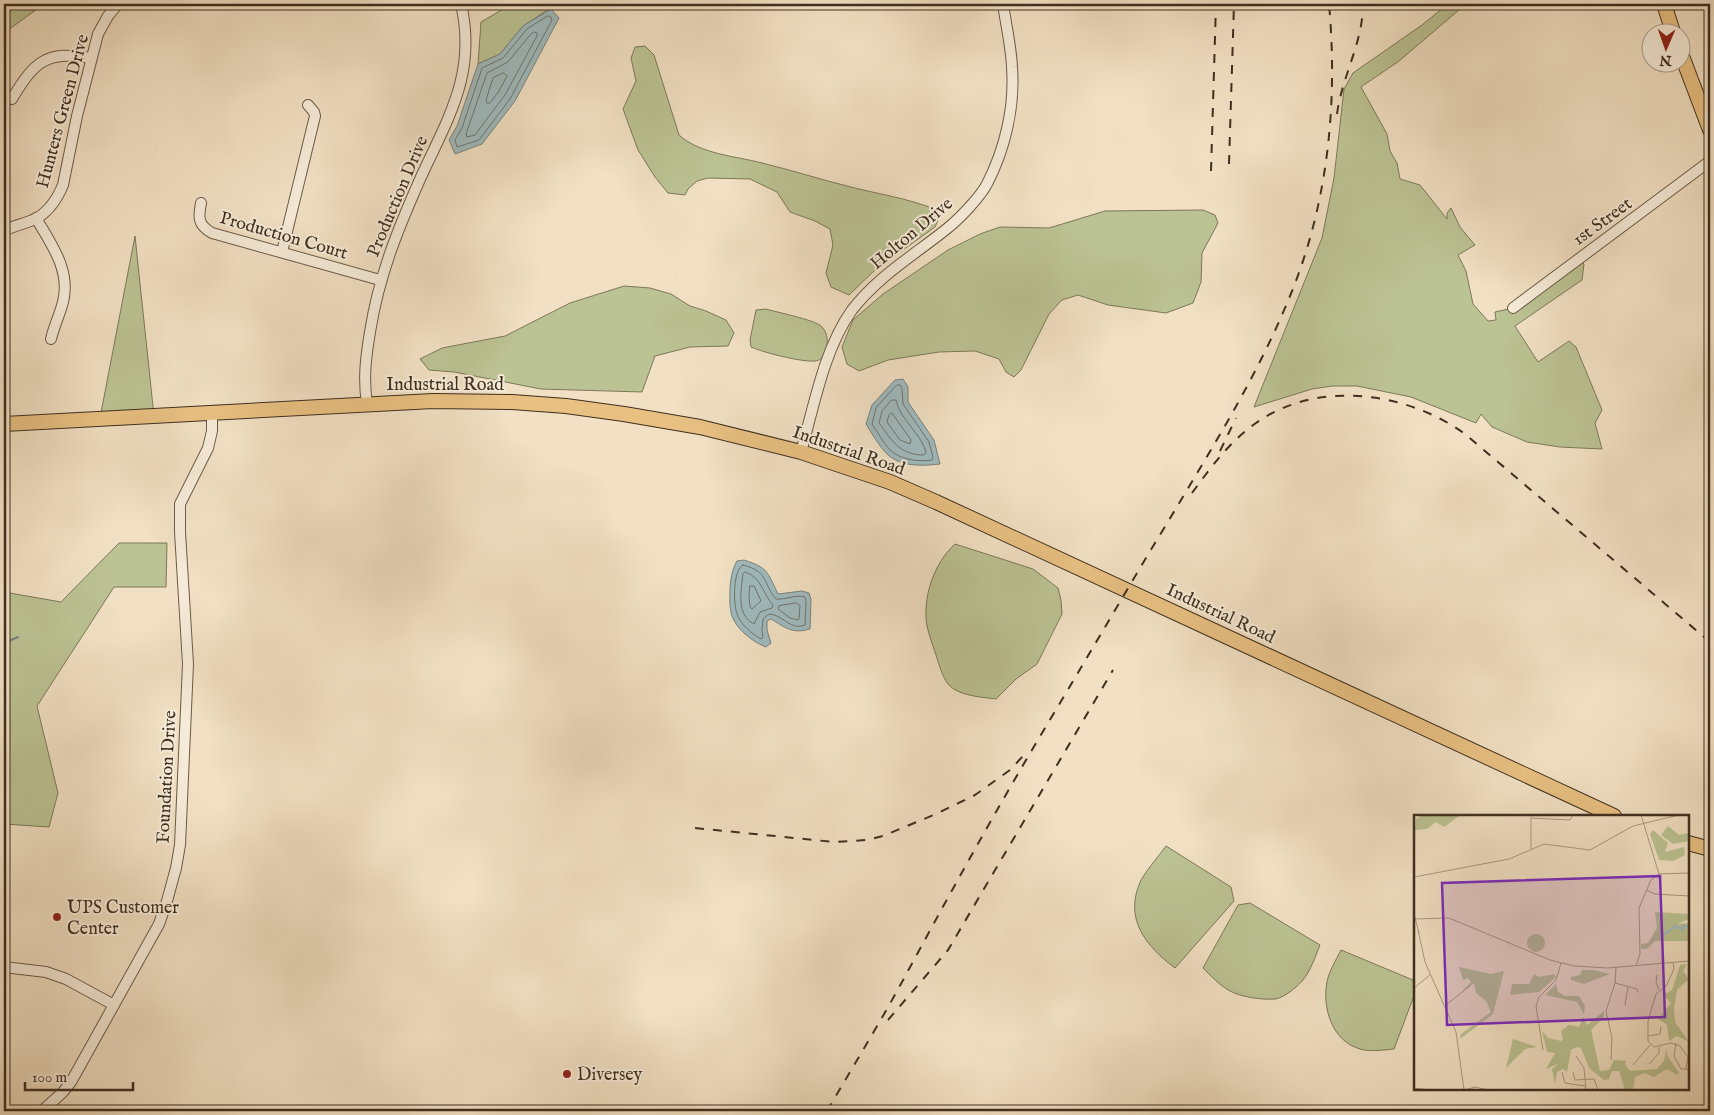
<svg xmlns="http://www.w3.org/2000/svg" width="1714" height="1115" viewBox="0 0 1714 1115" font-family="'IM FELL English',serif">
  <style>
    .green { fill: #bbc293; stroke: #7d7859 }
    .water { fill: #9fbabe; stroke: #79827e }
    .lines { fill: none; stroke-linecap: round; stroke-linejoin: round }
    .shore { stroke: #6f746e; stroke-width: 1 }
    .stream { stroke: #79827e; stroke-width: 2 }
    .minor-casing { stroke: #6c5b48; stroke-width: 12 }
    .major-casing { stroke: #3f2f1f; stroke-width: 16 }
    .minor { stroke: #f6ebd8; stroke-width: 10 }
    .major { stroke: #e8c082; stroke-width: 14 }
    .rail { stroke: #3f2f1f; stroke-width: 2; stroke-dasharray: 9 9; stroke-linecap: butt }
    .poi-dot { fill: #8f2418; stroke: #f6ebd8; stroke-width: 2 }
    .labels { text-anchor: middle; stroke-width: 4; stroke-linejoin: round; paint-order: stroke }
    .street-label { font-size: 18px; fill: #3f2f1f; stroke: #f6ebd8 }
    .poi-label { font-size: 18px; fill: #3f2f1f; stroke: #f6ebd8; text-anchor: start }
    .inset-river { fill: none; stroke: #9fbabe; stroke-width: 2.5 }
    .inset-road { fill: none; stroke: #aa9981; stroke-width: 1 }
    .view { fill: #7b2cbf; fill-opacity: 0.15; stroke: #7b2cbf; stroke-width: 2.5 }
    .inset-edge { fill: none; stroke: #3f2f1f; stroke-width: 2.5 }
  </style>
  <rect width="100%" height="100%" fill="#f1e0c3"/>
  <filter id="stains"><feTurbulence type="fractalNoise" baseFrequency=".004" numOctaves="4"/><feColorMatrix values="0 0 0 0 .2 0 0 0 0 .09 0 0 0 0 .02 0 0 0 .5 -.17"/></filter>
  <radialGradient id="worn" r=".72"><stop offset=".6" stop-color="#630" stop-opacity="0"/><stop offset="1" stop-color="#630" stop-opacity=".3"/></radialGradient>
  <!-- green -->
  <g class="green">
    <polygon points="4,4 44,4 4,33"/>
    <polygon points="510,4 557,4 523,26 500,54 478,64 481,22 505,8"/>
    <polygon points="1448,4 1466,4 1399,61 1361,87 1387,134 1390,151 1397,163 1400,179 1420,185 1447,219 1447,213 1451,208 1460,227 1475,245 1458,255 1466,271 1473,304 1488,321 1496,320 1495,312 1513,308 1578,259 1584,264 1582,280 1515,326 1538,362 1569,341 1576,347 1602,410 1595,423 1602,449 1560,447 1527,442 1492,427 1481,414 1476,423 1411,397 1357,386 1332,386 1312,389 1254,407 1322,238 1334,178 1344,89 1353,73 1422,25"/>
    <path d="M645,46l9,9 25,80c21,19 56,21 83,28 29,7 57,16 85,23 30,8 61,12 90,24l2,8 -4,9 -60,43 -26,25 -18,-8 -5,-14 7,-28 -3,-16 -15,-8 -25,-9 -13,-20 -27,-13 -42,-1 -11,3 -9,8 -3,6 -17,-2 -13,-16 -17,-27 -15,-41 13,-28 -5,-23 4,-11z"/>
    <polygon points="1203,210 1215,215 1218,223 1202,253 1201,282 1193,303 1166,313 1108,305 1078,295 1062,300 1049,314 1021,370 1014,377 1006,372 999,359 975,351 939,352 888,360 859,371 847,364 842,347 853,320 883,294 948,250 980,234 1000,227 1049,228 1105,211"/>
    <polygon points="135,236 154,416 100,418"/>
    <polygon points="624,286 650,288 671,294 690,306 706,311 726,320 734,333 728,346 690,347 655,356 642,392 541,389 454,372 429,370 420,359 442,348 505,336 570,303"/>
    <path d="M766,309c10,3 49,11 55,17 6,5 7,14 6,21 -1,5 -4,11 -8,13 -9,5 -57,-8 -68,-13l-1,-7 6,-30z"/>
    <polygon points="119,543 167,543 166,587 114,587 37,706 58,793 49,827 4,824 4,592 61,602"/>
    <path d="M955,544l78,25 25,19 3,12 1,14 -25,50 -21,15 -20,20c-15,-2 -38,-3 -48,-15 -6,-8 -9,-20 -12,-29 -3,-9 -7,-20 -9,-29 -5,-28 7,-63 28,-82z"/>
    <path d="M1166,846l65,41 3,14 -59,67c-29,-22 -52,-49 -34,-88 7,-12 17,-23 25,-34z"/>
    <path d="M1250,903l70,42c-5,12 -9,25 -17,35 -6,7 -19,18 -28,19 -14,1 -34,-2 -45,-8 -11,-6 -19,-15 -27,-23l35,-63z"/>
    <path d="M1341,950l72,30 2,13 -21,56c-10,1 -24,3 -34,0 -28,-8 -38,-41 -33,-67 2,-11 9,-22 14,-32z"/>
  </g>
  <!-- water -->
  <g class="water">
    <polygon points="551,9 559,18 515,101 482,144 455,154 449,140 457,126 478,64 500,54 523,26"/>
    <path d="M903,379l5,8v15l26,38 6,24c-17,2 -40,3 -53,-10 -8,-8 -15,-20 -21,-30l6,-19 23,-25z"/>
    <path d="M744,560c25,8 23,12 34,34l24,-3 7,2 2,6 -1,30c-18,5 -24,-1 -39,-10l-4,2v9l4,13 -5,4c-13,-5 -29,-17 -34,-31 -3,-8 -2,-20 -2,-28 1,-11 2,-18 7,-27z"/>
  </g>
  <g class="lines">
    <!-- shore -->
    <g class="shore">
      <polygon points="548,16 551,17 552,20 510,99 479,140 457,147 455,140 462,128 482,68 503,58 527,29"/>
      <polygon points="534,32 537,33 537,36 505,95 475,135 467,137 466,134 487,73 508,62 530,35"/>
      <polygon points="504,73 507,76 499,91 490,103 487,103 486,100 493,78"/>
      <path d="M897,385h3l2,3 1,16 26,38 4,15 -1,3c-12,2 -32,0 -42,-10 -7,-7 -12,-18 -18,-26l4,-16z"/>
      <path d="M892,400h4c4,20 25,33 30,52l-2,3c-24,0 -32,-14 -45,-32l3,-12z"/>
      <polygon points="892,413 911,440 910,444 900,440 887,422 889,415"/>
      <path d="M743,565c27,7 19,18 33,34 10,1 20,-5 29,-2l1,4 -1,24c-15,6 -23,-11 -36,-11l-6,5 -1,12 1,6 -2,2c-9,-5 -21,-15 -24,-25 -4,-11 -4,-44 6,-49z"/>
      <path d="M745,572c17,5 17,21 28,33l-1,3 -12,4 -6,12c-18,-9 -13,-33 -11,-50z"/>
      <polygon points="750,586 754,586 761,601 752,609 750,607 749,597"/>
      <polygon points="797,603 800,606 799,618 798,620 790,618 778,609 779,606"/>
    </g>
    <!-- stream -->
    <polyline class="stream" points="4,643 18,637"/>
    <!-- minor casing -->
    <g class="minor-casing">
      <g id="minor">
        <path d="M12,99c22,-37 34,-49 79,-41"/>
        <path d="M201,203c-3,15 -3,22 11,30l168,47"/>
        <path d="M36,218c15,26 35,52 27,84 -3,12 -9,24 -12,37"/>
        <path d="M4,231c10,-6 22,-7 33,-13 12,-7 21,-21 26,-33l14,-69 21,-82 10,-18 10,-12"/>
        <polyline points="282,252 315,116 314,112 308,105"/>
        <polyline points="1513,308 1710,161"/>
        <path d="M367,403c-4,-24 -1,-47 3,-71 9,-57 28,-103 51,-155 27,-59 56,-104 40,-173"/>
        <path d="M801,452c13,-46 23,-103 51,-142 27,-35 64,-56 97,-83 12,-10 31,-30 38,-43 18,-35 28,-77 25,-117 -1,-21 -6,-42 -9,-63"/>
        <polyline points="4,967 46,972 66,979 114,1005"/>
        <polyline points="42,1111 63,1092 71,1082 159,924 167,901 176,868 180,845 188,664 180,532 180,504 208,448 212,431 212,414"/>
      </g>
    </g>
    <!-- major casing -->
    <g class="major-casing">
      <g id="major">
        <polyline points="1664,4 1673,32"/>
        <polyline points="1682,56 1710,130"/>
        <polyline points="4,424 433,401 512,402 566,406 624,414 700,427 801,452 890,482 936,502 1614,816"/>
        <polyline points="1688,843 1710,849"/>
      </g>
    </g>
    <!-- minor -->
    <use href="#minor" class="minor"/>
    <!-- major -->
    <use href="#major" class="major"/>
    <!-- rail -->
    <g class="rail">
      <path d="M1337,114c5,-38 26,-71 26,-110"/>
      <polyline points="1229,164 1234,4"/>
      <polyline points="1211,171 1216,4"/>
      <polyline points="1220,451 1236,418"/>
      <path d="M1192,493c19,-26 38,-52 64,-70 62,-44 151,-31 209,11l245,208"/>
      <polyline points="695,828 834,842 867,840 883,836 936,814 975,795 1010,770 1024,755"/>
      <polyline points="888,1020 948,950 1113,670"/>
      <path d="M827,1111c25,-43 51,-85 75,-129 47,-87 95,-174 146,-259 41,-68 80,-136 121,-203 43,-72 89,-145 121,-224 38,-92 48,-193 39,-292"/>
    </g>
  </g>
  <!-- markers -->
  <g class="poi-dot">
    <circle cx="57" cy="917" r="5"/>
    <circle cx="567" cy="1074" r="5"/>
  </g>
  <g class="labels">
    <!-- street labels -->
    <g class="street-label">
      <text transform="translate(62 111) rotate(-75)" y="6">Hunters Green Drive</text>
      <text transform="translate(397 196) rotate(-67)" y="6">Production Drive</text>
      <text transform="translate(1602 221) rotate(-36)" y="6">1st Street</text>
      <text transform="translate(911 233) rotate(-40)" y="6">Holton Drive</text>
      <text transform="translate(284 235) rotate(16)" y="6">Production Court</text>
      <text x="445" y="390">Industrial Road</text>
      <text transform="translate(849 450) rotate(19)" y="6">Industrial Road</text>
      <text transform="translate(1221 613) rotate(25)" y="6">Industrial Road</text>
      <text transform="translate(166 777) rotate(-87)" y="6">Foundation Drive</text>
    </g>
    <!-- poi labels -->
    <g class="poi-label">
      <text x="67" y="913">UPS Customer<tspan x="67" dy="21">Center</tspan></text>
      <text x="577" y="1080">Diversey</text>
    </g>
  </g>
  <!-- overview -->
  <g transform="translate(1414 815)">
    <rect width="275" height="275" fill="#f1e0c3"/>
    <path d="M9,0h66l-30,1 -15,11 -8,-5 -9,7 -12,1 1,-11zM254,11l11,9 10,-2v8l-16,3 -12,-9zM239,15l15,13 -3,9 19,-5 1,8 -12,6 -14,-1 -9,-26zM241,97l34,2v5l-12,5 12,-1v18h-34l-8,8h-6v-5l7,-1 9,-15zM113 128a9 9 0 1 1 18 0a9 9 0 1 1-18 0ZM273,149l-4,7 6,8 -12,11 -3,18 1,14 14,20 -12,-6 -8,5 -2,-16 -9,-6 13,-16 -8,-8 9,-5 8,-25zM45,152l32,7 13,-3 -11,43 -33,25 1,-5 30,-22 -5,-11 -10,-8 -2,-10 -12,8 9,-9 -3,-4 -5,2zM168,155h12l16,4 -26,10 -13,-4v-3l9,-2zM120,159l5,3 15,-3 2,3 -17,15 -29,3 2,-11h17zM142,169l2,8 7,4h14l6,10 -1,8 -7,-12 -32,-7zM190,196v6l-13,13 9,41 9,-1 5,-10 12,1 -1,3 5,7 27,-2 7,-8 3,-14v8l12,18 -2,2 -10,-6 -13,8 -9,-4 -10,4 -2,13h-8l-6,-19h-7l-3,8 -5,1 -15,-12 -8,-20 -4,-1 -6,3 -4,22 -4,-3 -6,3 -2,12 -3,-15 6,-5 -12,5 9,-16 -8,-1 -5,-21 6,7 13,3 2,-2 -2,-8 8,-6 10,2 4,-10 4,8zM99,224l24,8 -12,2 -19,19z" fill="#bbc293"/>
    <path class="inset-river" d="M246,122l16,-11 7,4v-4h6"/>
    <path class="inset-road" d="M227,0l18,59M117,3l39,2 3,-5M117,34v-32M0,62l95,-18 35,-15 46,6 43,-24 46,-11M232,75l9,4 34,2M0,99l5,19M0,104l35,-1 101,42 24,6 34,2 81,-7M4,115l7,32 31,70 8,58M259,147l1,7 -8,17 -10,8 -8,27v20l6,6 17,-4 9,3 8,11 -2,11 3,4M222,151l4,-12 -1,-46 12,-28 8,-6 30,-1M243,160l-1,7 3,8M201,168l22,6 1,3M0,173l17,-14M32,190l25,-20M211,190l3,-18M234,221l12,-2 1,-7M262,228l-2,13 7,13h6M129,235l-7,-44 3,-9 17,-17 5,-17M162,241l8,12 2,22M197,245l1,-22 -6,-27 9,-28 1,-15M235,249l10,-11v-6M219,250l17,-20M148,257l3,11 20,3M159,257l2,8 19,-1 4,11M0,273l17,2M51,275l10,-3 13,3"/>
    <path class="view" d="M246,61l5,141 -218,8 -5,-142z"/>
    <rect width="275" height="275" class="inset-edge"/>
  </g>
  <!-- margin -->
  <rect width="1714" height="1115" fill="none" stroke="#f1e0c3" stroke-width="20"/>
  <rect x="5" y="5" width="1704" height="1105" fill="none" stroke="#3f2f1f" stroke-width="2.5"/>
  <rect x="10" y="10" width="1694" height="1095" fill="none" stroke="#3f2f1f"/>
  <!-- north arrow -->
  <g transform="translate(1666 48) rotate(182)"><circle r="24" fill="#f6ebd8" stroke="#ada08e"/>
  <path d="M0-4L9 19L0 12L-9 19Z" fill="#8f2418"/>
  <text y="-8" font-size="14" font-weight="bold" text-anchor="middle" fill="#3f2f1f">N</text>
  </g>
  <!-- scale -->
  <path d="M25 1082v8h108v-8" fill="none" stroke="#3f2f1f" stroke-width="2.5"/>
  <text x="32" y="1082" font-size="15" fill="#3f2f1f" stroke="#f6ebd8" stroke-width="4" paint-order="stroke">100 m</text>
  <rect width="100%" height="100%" filter="url(#stains)"/>
  <rect width="100%" height="100%" fill="url(#worn)"/>
</svg>
